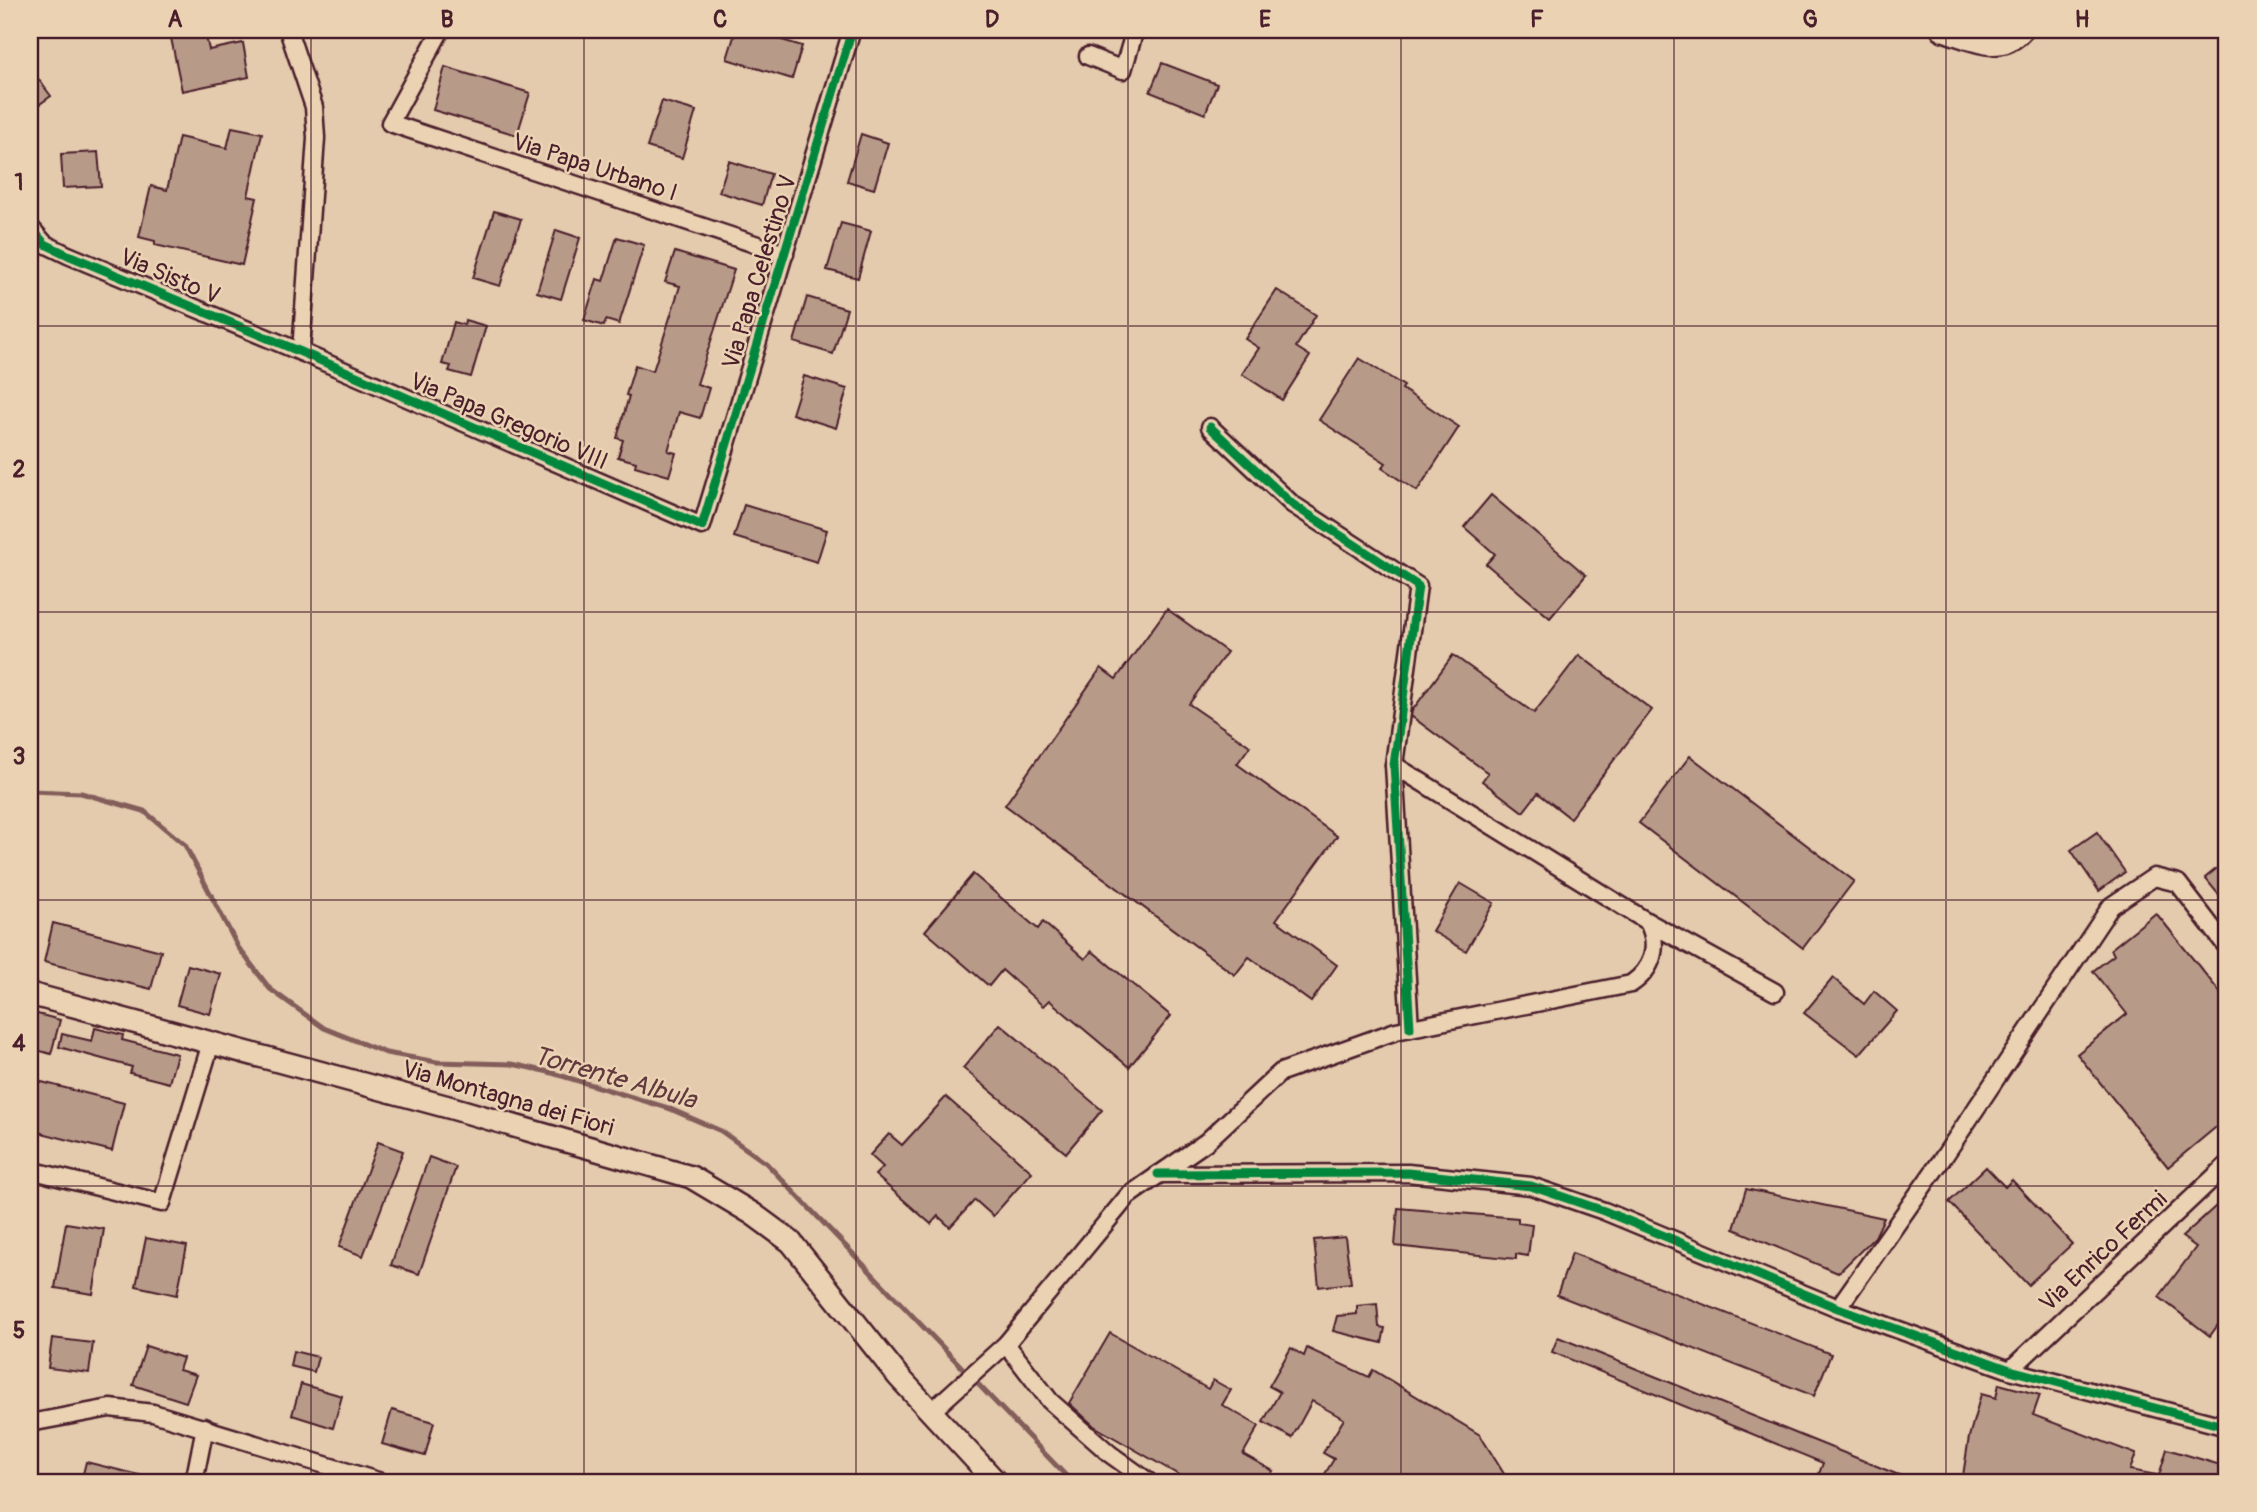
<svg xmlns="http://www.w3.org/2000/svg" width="2257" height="1512" viewBox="0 0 2257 1512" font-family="Pangolin,sans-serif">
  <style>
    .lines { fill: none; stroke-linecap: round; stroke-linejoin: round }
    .stream { stroke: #825d5a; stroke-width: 5 }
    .building { fill: #b89a89; stroke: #4a1f2b; stroke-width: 2 }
    .street-casing { stroke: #4a1f2b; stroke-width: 21 }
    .secondary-casing { stroke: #4a1f2b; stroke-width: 26 }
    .street { stroke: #ead2b3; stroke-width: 16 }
    .secondary { stroke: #ead2b3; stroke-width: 21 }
    .cycleway-casing { stroke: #ead2b3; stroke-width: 13 }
    .cycleway { stroke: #00873e; stroke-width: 9 }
    .grid { fill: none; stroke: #4a1f2b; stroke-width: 2; stroke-opacity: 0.55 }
    .labels { text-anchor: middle; stroke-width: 5; stroke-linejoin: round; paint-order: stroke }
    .street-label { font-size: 24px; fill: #4a1f2b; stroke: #ead2b3 }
    .water-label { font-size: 26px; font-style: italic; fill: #61393e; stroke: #ead2b3 }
    .neatline { fill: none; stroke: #4a1f2b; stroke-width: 2.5 }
    .grid-label { font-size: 23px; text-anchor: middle; font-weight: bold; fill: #4a1f2b }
  </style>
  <rect width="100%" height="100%" fill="#e4cbae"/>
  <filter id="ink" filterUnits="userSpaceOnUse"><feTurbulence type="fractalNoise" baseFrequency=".0143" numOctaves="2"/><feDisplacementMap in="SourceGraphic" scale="14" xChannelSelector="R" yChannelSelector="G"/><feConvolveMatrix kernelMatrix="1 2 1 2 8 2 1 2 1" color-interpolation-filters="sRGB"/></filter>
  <g filter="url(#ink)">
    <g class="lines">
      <!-- stream -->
      <polyline class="stream" points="30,791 81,793 144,811 185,845 238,947 270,989 324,1028 386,1053 437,1062 512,1064 549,1072 668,1108 721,1131 766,1163 1072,1482"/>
    </g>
    <!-- building -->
    <g class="building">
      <polygon points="736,30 748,30 802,46 792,79 727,59"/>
      <polygon points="205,32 209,50 243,43 249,77 182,91 171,38"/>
      <polygon points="1162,63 1217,84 1205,114 1150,92"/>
      <polygon points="445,67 530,93 517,135 433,110"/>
      <polygon points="30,68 51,96 30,111"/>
      <polygon points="662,101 696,111 682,158 647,147"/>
      <polygon points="232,127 262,133 248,196 257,198 242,265 155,245 155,241 139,237 151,186 167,190 179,137 227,148"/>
      <polygon points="861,134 888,143 874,189 847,181"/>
      <polygon points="98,152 101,186 63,188 61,154"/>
      <polygon points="729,161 771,174 762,205 719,192"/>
      <polygon points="494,211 521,219 500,286 473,278"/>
      <polygon points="841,223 871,231 858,278 827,270"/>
      <polygon points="556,230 580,238 561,299 537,292"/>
      <polygon points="617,237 644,245 619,324 606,320 604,326 584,320 597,279 603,281"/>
      <polygon points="675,252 734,270 697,384 709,388 700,418 679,412 668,451 676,453 669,476 635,466 636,462 618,457 623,440 617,438 629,396 626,395 635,365 653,371 680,286 665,282"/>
      <polygon points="1277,290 1316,315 1296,347 1310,356 1282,400 1242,374 1259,348 1245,339"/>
      <polygon points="807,297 847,309 833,354 794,342"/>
      <polygon points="465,320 486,326 471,377 449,371 451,366 442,364 454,322 464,325"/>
      <polygon points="1359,358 1404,386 1402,389 1459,427 1417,491 1382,468 1386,463 1319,420"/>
      <polygon points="804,376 847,389 836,428 792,414"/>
      <polygon points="1491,495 1586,575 1550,618 1486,564 1495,554 1464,527"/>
      <polygon points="744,505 827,530 817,562 734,537"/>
      <polygon points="1167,609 1227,652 1189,704 1250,746 1237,764 1337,836 1276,920 1337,965 1311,1002 1249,957 1235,975 1005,805 1101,668 1116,679"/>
      <polygon points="1453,655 1534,713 1579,655 1652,710 1570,818 1538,793 1523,812 1482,781 1488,773 1411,716 1412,711"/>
      <polygon points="1690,756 1854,881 1803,948 1639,823"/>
      <polygon points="2097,832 2125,872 2099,891 2071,850"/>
      <polygon points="2227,860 2227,905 2205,878"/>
      <polygon points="973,874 1038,929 1043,922 1085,959 1092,951 1171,1016 1129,1067 1049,1000 1043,1006 1002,970 989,986 925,931"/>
      <polygon points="1460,883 1494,903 1466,951 1432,931"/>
      <polygon points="2156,913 2227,1001 2227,1118 2168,1167 2077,1054 2127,1014 2093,971 2114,955 2111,949"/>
      <polygon points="53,923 161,951 151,989 44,962"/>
      <polygon points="188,965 221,974 210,1014 177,1005"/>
      <polygon points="1833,978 1864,1004 1874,991 1897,1011 1859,1055 1804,1013"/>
      <polygon points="30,1012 60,1020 51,1054 30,1048"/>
      <polygon points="1000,1024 1102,1110 1066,1153 963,1068"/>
      <polygon points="95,1028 123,1035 122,1040 177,1054 169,1083 130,1073 132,1067 59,1047 62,1034 92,1041"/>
      <polygon points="30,1079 124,1103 112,1151 30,1130"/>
      <polygon points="946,1097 1032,1172 993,1216 975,1200 950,1227 938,1216 931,1224 875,1175 883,1167 870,1155 889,1134 902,1145"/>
      <polygon points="378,1142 403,1151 363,1256 339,1247"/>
      <polygon points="429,1157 456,1167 419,1274 391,1265"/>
      <polygon points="1986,1167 2005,1187 2012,1180 2072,1244 2028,1285 1949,1202"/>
      <polygon points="1746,1189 1884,1218 1875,1237 1838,1273 1734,1229"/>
      <polygon points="2227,1196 2227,1312 2210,1336 2159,1297 2196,1247 2182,1237"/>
      <polygon points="1398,1208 1518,1218 1518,1223 1532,1225 1528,1256 1516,1254 1516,1259 1395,1246"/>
      <polygon points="66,1223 104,1229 93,1294 55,1288"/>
      <polygon points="1345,1237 1351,1283 1319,1287 1314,1240"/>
      <polygon points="146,1238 187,1246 177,1295 136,1286"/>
      <polygon points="1572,1253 1831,1354 1814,1396 1557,1295"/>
      <polygon points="1377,1304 1379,1327 1385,1328 1382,1343 1333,1331 1337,1316 1357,1314 1357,1306"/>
      <polygon points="1110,1333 1208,1389 1213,1380 1231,1390 1222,1405 1259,1426 1243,1454 1273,1471 1267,1482 1191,1482 1094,1426 1069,1403"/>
      <polygon points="1558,1337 1916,1482 1816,1482 1823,1463 1552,1352"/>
      <polygon points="52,1338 93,1343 89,1373 48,1368"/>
      <polygon points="146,1346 183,1358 179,1370 196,1375 186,1402 133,1385"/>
      <polygon points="1291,1348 1304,1356 1307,1348 1369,1377 1373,1370 1480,1435 1509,1482 1320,1482 1334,1459 1323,1453 1344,1419 1312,1401 1292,1438 1263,1422 1280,1392 1269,1386"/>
      <polygon points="293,1351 318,1357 314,1372 290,1366"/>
      <polygon points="301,1384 342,1396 333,1428 292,1415"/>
      <polygon points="1999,1384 2040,1395 2033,1415 2136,1454 2130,1470 2157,1475 2156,1482 1962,1482 1969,1437 1981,1394 1996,1398"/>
      <polygon points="392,1410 434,1422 425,1456 382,1444"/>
      <polygon points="2167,1449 2227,1467 2227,1482 2157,1482"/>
      <polygon points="86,1462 147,1477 146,1482 81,1482"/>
    </g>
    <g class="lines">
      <!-- street casing -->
      <g class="street-casing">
        <g id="street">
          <polyline points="288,30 314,107 316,138 301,352"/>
          <polyline points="441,30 390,123 785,254"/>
          <polyline points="1088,56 1123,70 1135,30"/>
          <polyline points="30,227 45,244 68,255 301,352 702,526 852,30"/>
          <polyline points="1210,427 1292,504 1418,586 1394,765 1410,1028"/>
          <polyline points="1394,765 1648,922 1775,992"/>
          <polyline points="30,1170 162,1203 211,1043"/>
          <polyline points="1158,1174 1408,1173 1531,1186 1604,1211 1838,1308 2010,1370 2227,1427"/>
          <polyline points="1838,1308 1945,1155 2111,906 2154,877 2178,883 2227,947"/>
          <polyline points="1006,1344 1050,1401 1110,1454 1149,1482"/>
          <polyline points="2010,1370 2227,1165"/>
          <path d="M932,1411l74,-67 122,-148 78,-54 75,-70 115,-41 235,-47c22,-15 29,-38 17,-62"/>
          <polyline points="30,1423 110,1408 153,1413 381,1482"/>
          <polyline points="194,1482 205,1427"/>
        </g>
      </g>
      <!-- secondary casing -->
      <g class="secondary-casing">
        <g id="secondary">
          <path d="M1943,30c28,8 56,26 79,0"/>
          <polyline points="30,994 452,1108 691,1177 753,1214 791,1242 898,1376 996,1482"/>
        </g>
      </g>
      <!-- street -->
      <use href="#street" class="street"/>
      <!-- secondary -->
      <use href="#secondary" class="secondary"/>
      <!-- cycleway casing -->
      <g class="cycleway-casing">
        <g id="cycleway">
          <polyline points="30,227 45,244 68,255 301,352 702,526 852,30"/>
          <polyline points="1210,427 1292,504 1418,586 1394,765 1410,1028"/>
          <polyline points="1158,1174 1408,1173 1531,1186 1604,1211 1838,1308 2010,1370 2227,1427"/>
        </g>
      </g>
      <!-- cycleway -->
      <use href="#cycleway" class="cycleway"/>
    </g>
  </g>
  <!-- grid -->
  <path class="grid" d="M311,30v1452M584,30v1452M856,30v1452M1128,30v1452M1401,30v1452M1674,30v1452M1946,30v1452M30,326h2197M30,612h2197M30,900h2197M30,1186h2197"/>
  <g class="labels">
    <!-- street labels -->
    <g class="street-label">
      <text transform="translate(595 167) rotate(18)" y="8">Via Papa Urbano I</text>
      <text transform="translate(759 272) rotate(-73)" y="8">Via Papa Celestino V</text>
      <text transform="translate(170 276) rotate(23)" y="8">Via Sisto V</text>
      <text transform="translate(509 421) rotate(23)" y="8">Via Papa Gregorio VIII</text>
      <text transform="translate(508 1098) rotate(16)" y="8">Via Montagna dei Fiori</text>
      <text transform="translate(2103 1251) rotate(-43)" y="8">Via Enrico Fermi</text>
    </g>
    <!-- water labels -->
    <g class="water-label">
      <text transform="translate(615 1077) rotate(16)" y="9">Torrente Albula</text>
    </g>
  </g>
  <!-- margin -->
  <rect width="2257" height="1512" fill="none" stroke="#ead2b3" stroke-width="77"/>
  <rect x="38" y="38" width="2180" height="1436" class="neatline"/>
  <g class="grid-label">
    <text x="175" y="27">A</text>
    <text x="447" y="27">B</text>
    <text x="720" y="27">C</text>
    <text x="992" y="27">D</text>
    <text x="1265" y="27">E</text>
    <text x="1537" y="27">F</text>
    <text x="1810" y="27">G</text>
    <text x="2082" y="27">H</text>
    <text x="19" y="190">1</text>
    <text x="19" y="477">2</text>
    <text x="19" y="764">3</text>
    <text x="19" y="1051">4</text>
    <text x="19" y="1338">5</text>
  </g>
</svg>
